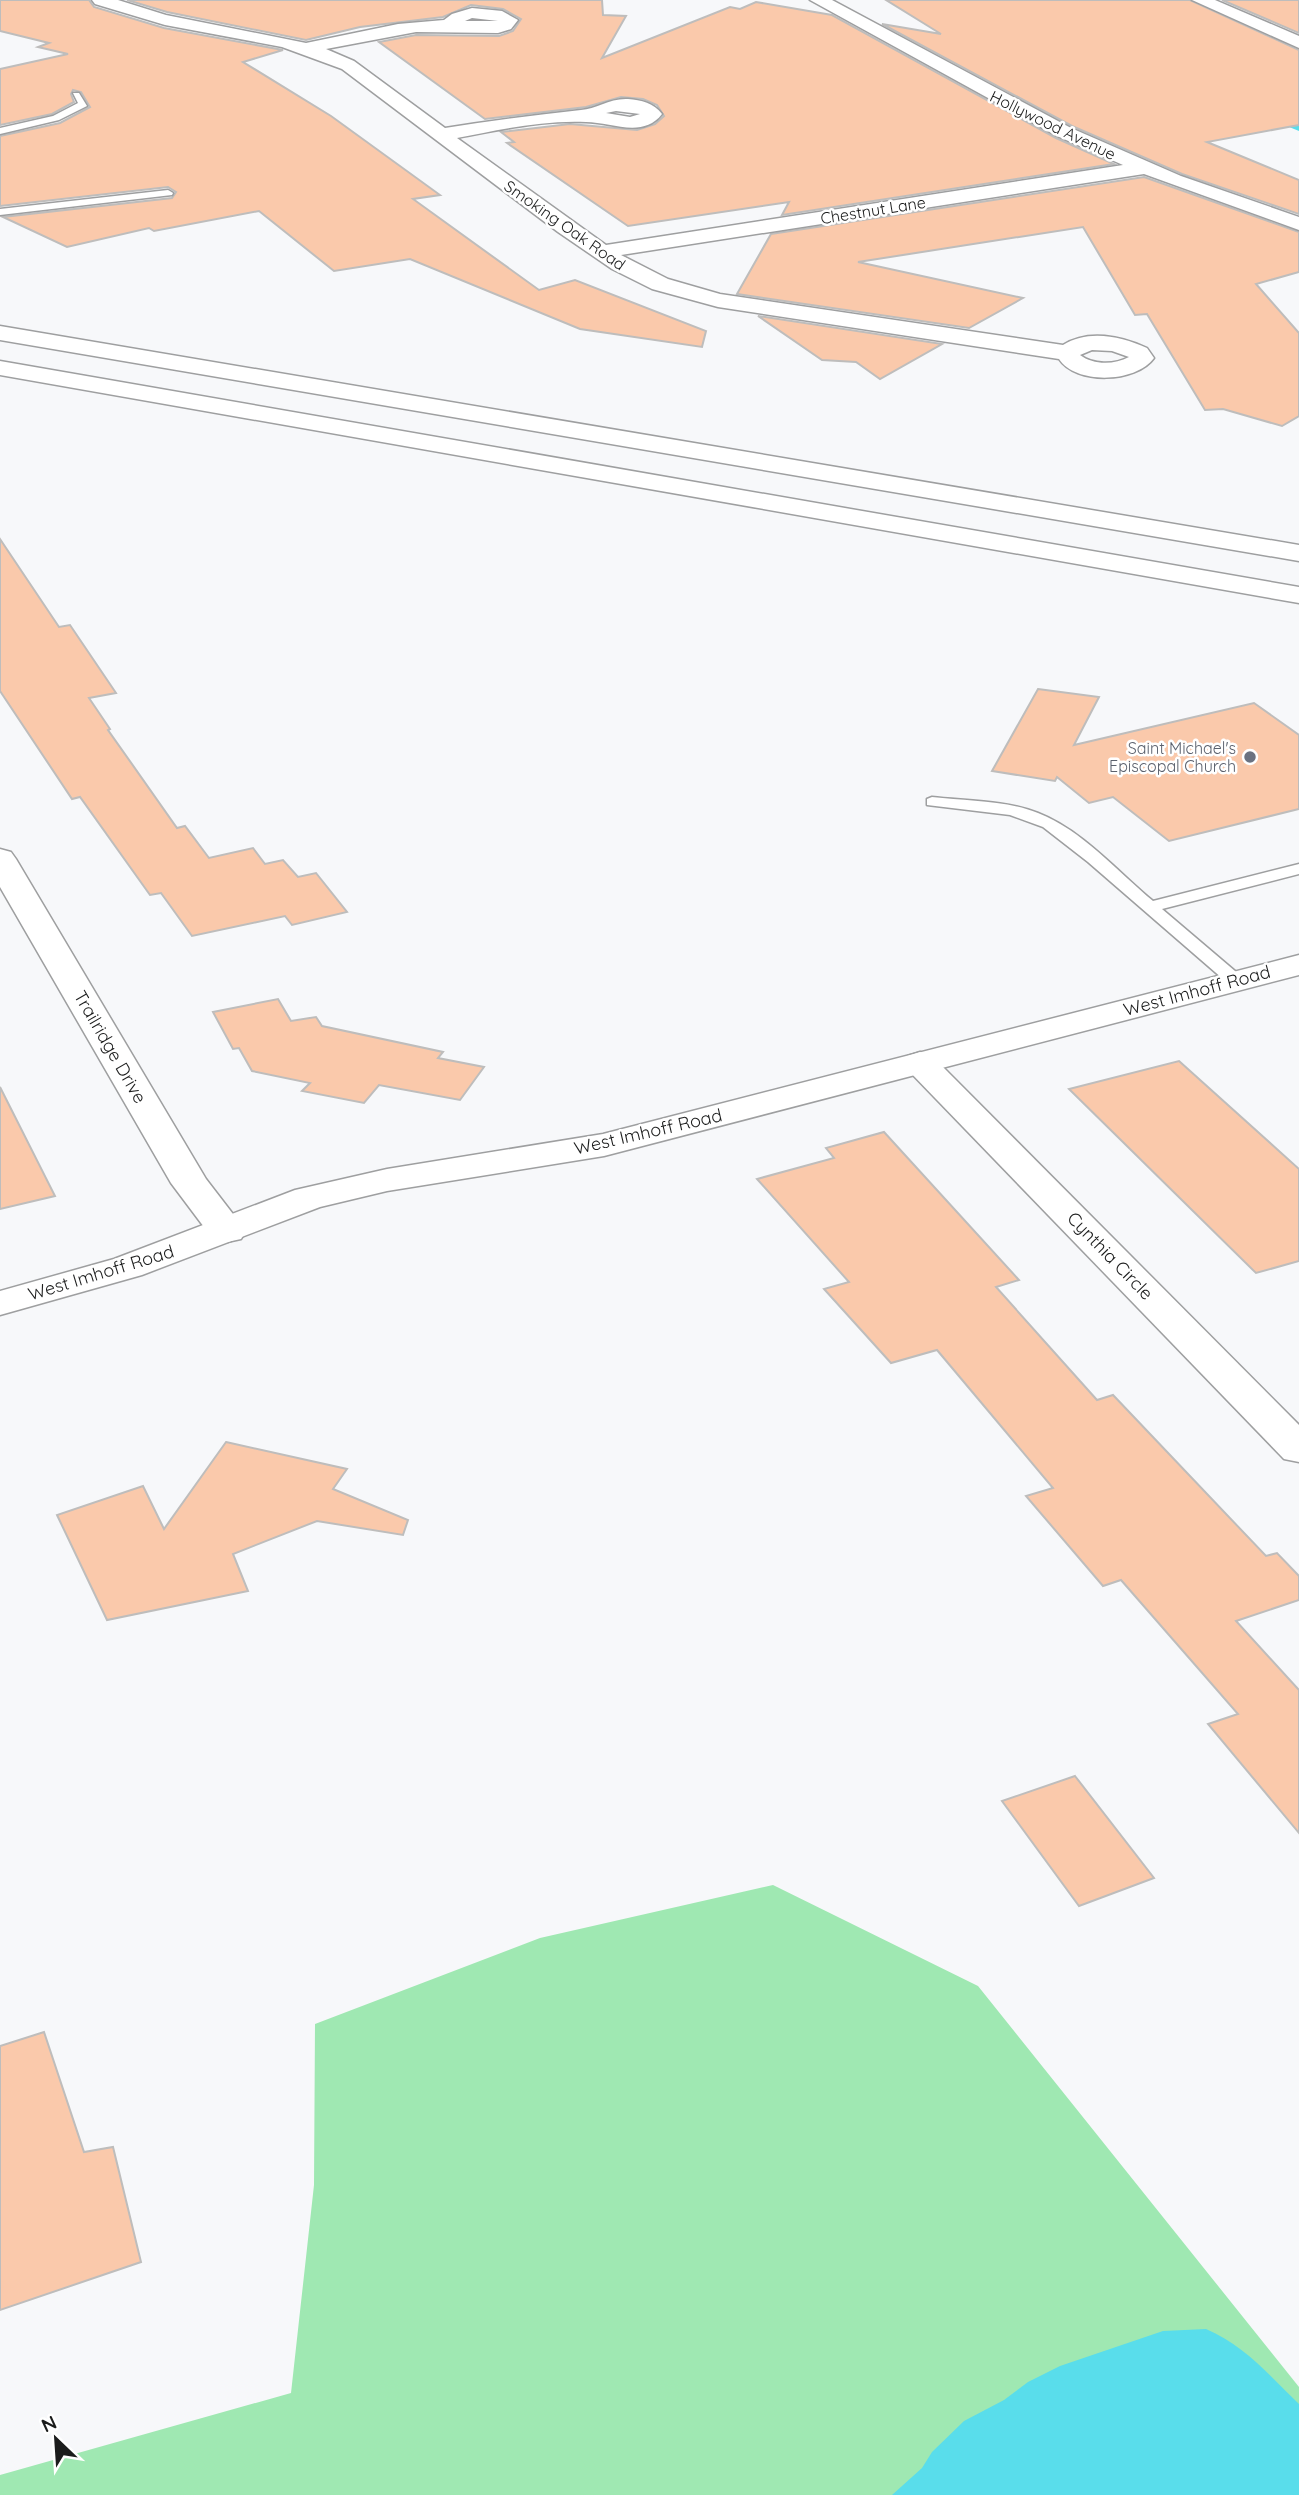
<svg xmlns="http://www.w3.org/2000/svg" width="1299" height="2495" viewBox="0 0 1299 2495" font-family="Quicksand,sans-serif">
  <style>
    .green { fill: #9fe8b2 }
    .water { fill: #59ddeb }
    .lines { fill: none; stroke-linecap: round; stroke-linejoin: round }
    .stream { fill: #59ddeb; fill-rule: evenodd }
    .building { fill: #fac9ab; stroke: #bebdbc; stroke-width: 2 }
    .lane-casing { stroke: #9e9fa0; stroke-width: 3 }
    .street-casing { stroke: #9e9fa0; stroke-width: 3 }
    .secondary-casing { stroke: #9e9fa0; stroke-width: 3 }
    .highway-casing { stroke: #9e9fa0; stroke-width: 3 }
    .lane { fill: #fff; fill-rule: evenodd }
    .street { fill: #fff; fill-rule: evenodd }
    .secondary { fill: #fff; fill-rule: evenodd }
    .highway { fill: #fff; fill-rule: evenodd }
    .worship-dot { fill: #6b7280; stroke: #fff; stroke-width: 2.5 }
    .labels { text-anchor: middle; stroke-width: 5; stroke-linejoin: round; paint-order: stroke }
    .far-street-label { font-size: 16px; fill: #1b1c1c; stroke: #fff }
    .far-worship-label { font-size: 16px; fill: #5b616d; stroke: #fff; text-anchor: end }
    .street-label { font-size: 18px; fill: #1b1c1c; stroke: #fff }
  </style>
  <rect width="100%" height="100%" fill="#f7f8fa"/>
  <!-- green -->
  <polygon class="green" points="773,1885 978,1986 1299,2387 1299,2495 0,2495 0,2475 291,2393 314,2185 315,2024 540,1938"/>
  <!-- water -->
  <path class="water" d="M1206,2329c38,16 64,47 93,75v91h-407l30,-27 10,-16 32,-31 40,-21 24,-18 32,-16 103,-35z"/>
  <g class="lines">
    <!-- stream -->
    <polygon class="stream" points="1272,116 1299,126 1299,131 1272,120"/>
  </g>
  <!-- building -->
  <g class="building">
    <polygon points="0,0 89,0 94,7 164,28 283,50 243,62 331,116 440,195 413,199 539,290 575,280 706,331 702,347 580,329 410,259 334,271 259,211 154,231 149,228 67,247 3,217 172,198 176,192 168,187 0,206 0,136 60,123 90,107 81,92 73,90 71,94 74,102 52,114 0,125 0,69 68,54 38,47 49,43 0,31"/>
    <polygon points="127,0 602,0 603,15 626,16 602,58 730,7 740,9 756,2 832,15 1056,138 1114,164 782,215 789,202 628,226 507,143 514,142 501,132 570,124 637,130 655,124 664,116 657,105 643,99 621,97 586,107 485,119 379,42 416,35 499,36 513,31 521,19 503,9 471,5 443,17 360,27 306,40 167,12"/>
    <polygon points="886,0 1190,0 1299,50 1299,125 1207,142 1299,180 1299,214 1182,174 1072,126 882,24 941,34"/>
    <polygon points="1222,0 1299,0 1299,33"/>
    <polygon points="1144,177 1299,232 1299,272 1256,284 1299,333 1299,416 1282,426 1223,409 1205,410 1147,314 1135,315 1083,227 858,262 1023,298 969,328 737,294 771,234"/>
    <polygon points="758,316 942,344 880,379 856,362 822,360"/>
    <polygon points="0,539 59,627 70,625 116,693 89,698 110,729 108,730 177,828 185,826 209,858 253,848 265,864 283,860 298,877 316,873 347,912 292,925 285,916 192,936 161,893 150,895 80,797 72,799 0,691"/>
    <polygon points="1038,689 1099,697 1074,745 1254,703 1299,735 1299,809 1169,841 1113,797 1089,803 1057,777 1055,781 992,771"/>
    <polygon points="278,999 291,1021 316,1017 322,1026 443,1052 438,1058 484,1067 460,1100 379,1085 364,1103 302,1091 310,1083 252,1071 239,1048 233,1049 213,1012"/>
    <polygon points="1179,1061 1299,1169 1299,1261 1256,1273 1069,1089"/>
    <polygon points="0,1087 55,1196 0,1209"/>
    <polygon points="884,1132 1019,1280 996,1287 1097,1400 1113,1395 1266,1556 1277,1553 1299,1576 1299,1600 1236,1621 1299,1690 1299,1833 1208,1724 1238,1714 1121,1580 1103,1586 1026,1496 1053,1488 937,1350 891,1363 824,1289 849,1282 757,1179 834,1158 826,1148"/>
    <polygon points="226,1442 347,1469 333,1489 408,1520 403,1535 317,1521 233,1554 248,1591 107,1620 57,1515 143,1486 164,1529"/>
    <polygon points="1075,1776 1154,1878 1079,1906 1002,1801"/>
    <polygon points="44,2032 84,2152 113,2147 141,2262 0,2310 0,2046"/>
  </g>
  <g class="lines">
    <!-- lane casing -->
    <g class="lane-casing">
      <g id="lane">
        <polygon points="73,93 79,93 87,106 59,120 0,134 0,128 53,116 78,103"/>
        <polygon points="168,190 173,193 172,195 0,215 0,209"/>
        <path d="M932,797c35,4 73,3 106,16 44,17 80,59 115,88l146,-37v10l-137,35 80,68 2,4 -2,4h-12l-142,-123 -45,-35 -33,-12 -83,-10v-6z"/>
      </g>
    </g>
    <!-- street casing -->
    <g class="street-casing">
      <g id="street">
        <path d="M92,0h26l48,15 140,28 92,-19 46,-4 8,-6 20,-6 30,3 16,9 -7,9 -13,4 -82,-1 -90,17 28,12 91,67c45,-7 90,-13 136,-18 15,-1 29,-12 47,-11 13,1 26,4 34,15 -19,25 -51,8 -76,8 -44,-2 -87,8 -129,16l149,107 517,-80 -66,-29 -247,-136h22l239,128 110,48 118,41v13l-155,-56 -523,81 47,24 52,15 343,51c25,-16 58,-9 84,3l7,10c-18,25 -78,27 -95,1l-341,-52 -66,-18 -40,-20 -54,-37 -216,-163 -60,-22 -117,-22 -70,-21zM472,18l26,3h-33zM616,111l24,3 -10,3 -24,-4zM1092,350l20,1 17,6c-15,8 -36,8 -49,-2z"/>
        <polygon points="1192,0 1215,0 1299,36 1299,48"/>
        <polygon points="0,849 11,852 16,859 206,1179 246,1231 241,1239 227,1242 213,1239 171,1183 0,887"/>
        <polygon points="920,1052 932,1056 1299,1425 1299,1462 1284,1459 908,1070 902,1063 908,1056"/>
      </g>
    </g>
    <!-- secondary casing -->
    <g class="secondary-casing">
      <polygon id="secondary" points="1299,955 1299,975 604,1156 387,1191 320,1207 142,1275 0,1315 0,1291 114,1259 295,1190 387,1169 603,1134"/>
    </g>
    <!-- highway casing -->
    <g class="highway-casing">
      <g id="highway">
        <polygon points="0,326 1299,545 1299,561 0,340"/>
        <polygon points="0,361 1299,587 1299,603 0,375"/>
      </g>
    </g>
    <!-- lane -->
    <use href="#lane" class="lane"/>
    <!-- street -->
    <use href="#street" class="street"/>
    <!-- secondary -->
    <use href="#secondary" class="secondary"/>
    <!-- highway -->
    <use href="#highway" class="highway"/>
  </g>
  <!-- markers -->
  <circle class="worship-dot" cx="1250" cy="757" r="7"/>
  <g class="labels">
    <!-- far-street labels -->
    <g class="far-street-label">
      <text transform="translate(1053 125) rotate(26)" y="6">Hollywood Avenue</text>
      <text transform="translate(873 210) rotate(-9)" y="6">Chestnut Lane</text>
      <text transform="translate(565 225) rotate(35)" y="6">Smoking Oak Road</text>
    </g>
    <!-- far-worship labels -->
    <g class="far-worship-label">
      <text x="1236" y="754">Saint Michael's<tspan x="1236" dy="18">Episcopal Church</tspan></text>
    </g>
    <!-- street labels -->
    <g class="street-label">
      <text transform="translate(1197 991) rotate(-15)" y="6">West Imhoff Road</text>
      <text transform="translate(110 1047) rotate(60)" y="6">Trailridge Drive</text>
      <text transform="translate(648 1132) rotate(-13)" y="6">West Imhoff Road</text>
      <text transform="translate(1110 1256) rotate(46)" y="6">Cynthia Circle</text>
      <text transform="translate(101 1273) rotate(-17)" y="6">West Imhoff Road</text>
    </g>
  </g>
  <!-- north arrow -->
  <g transform="translate(56 2439) rotate(335)" stroke="#ffffff" stroke-width="5" paint-order="stroke">
  <path d="M0-5L12 26L0 18L-12 26Z" fill="#1b1c1c"/>
  <text y="-10" font-size="19" font-weight="bold" text-anchor="middle" fill="#1b1c1c">N</text>
  </g>
</svg>
